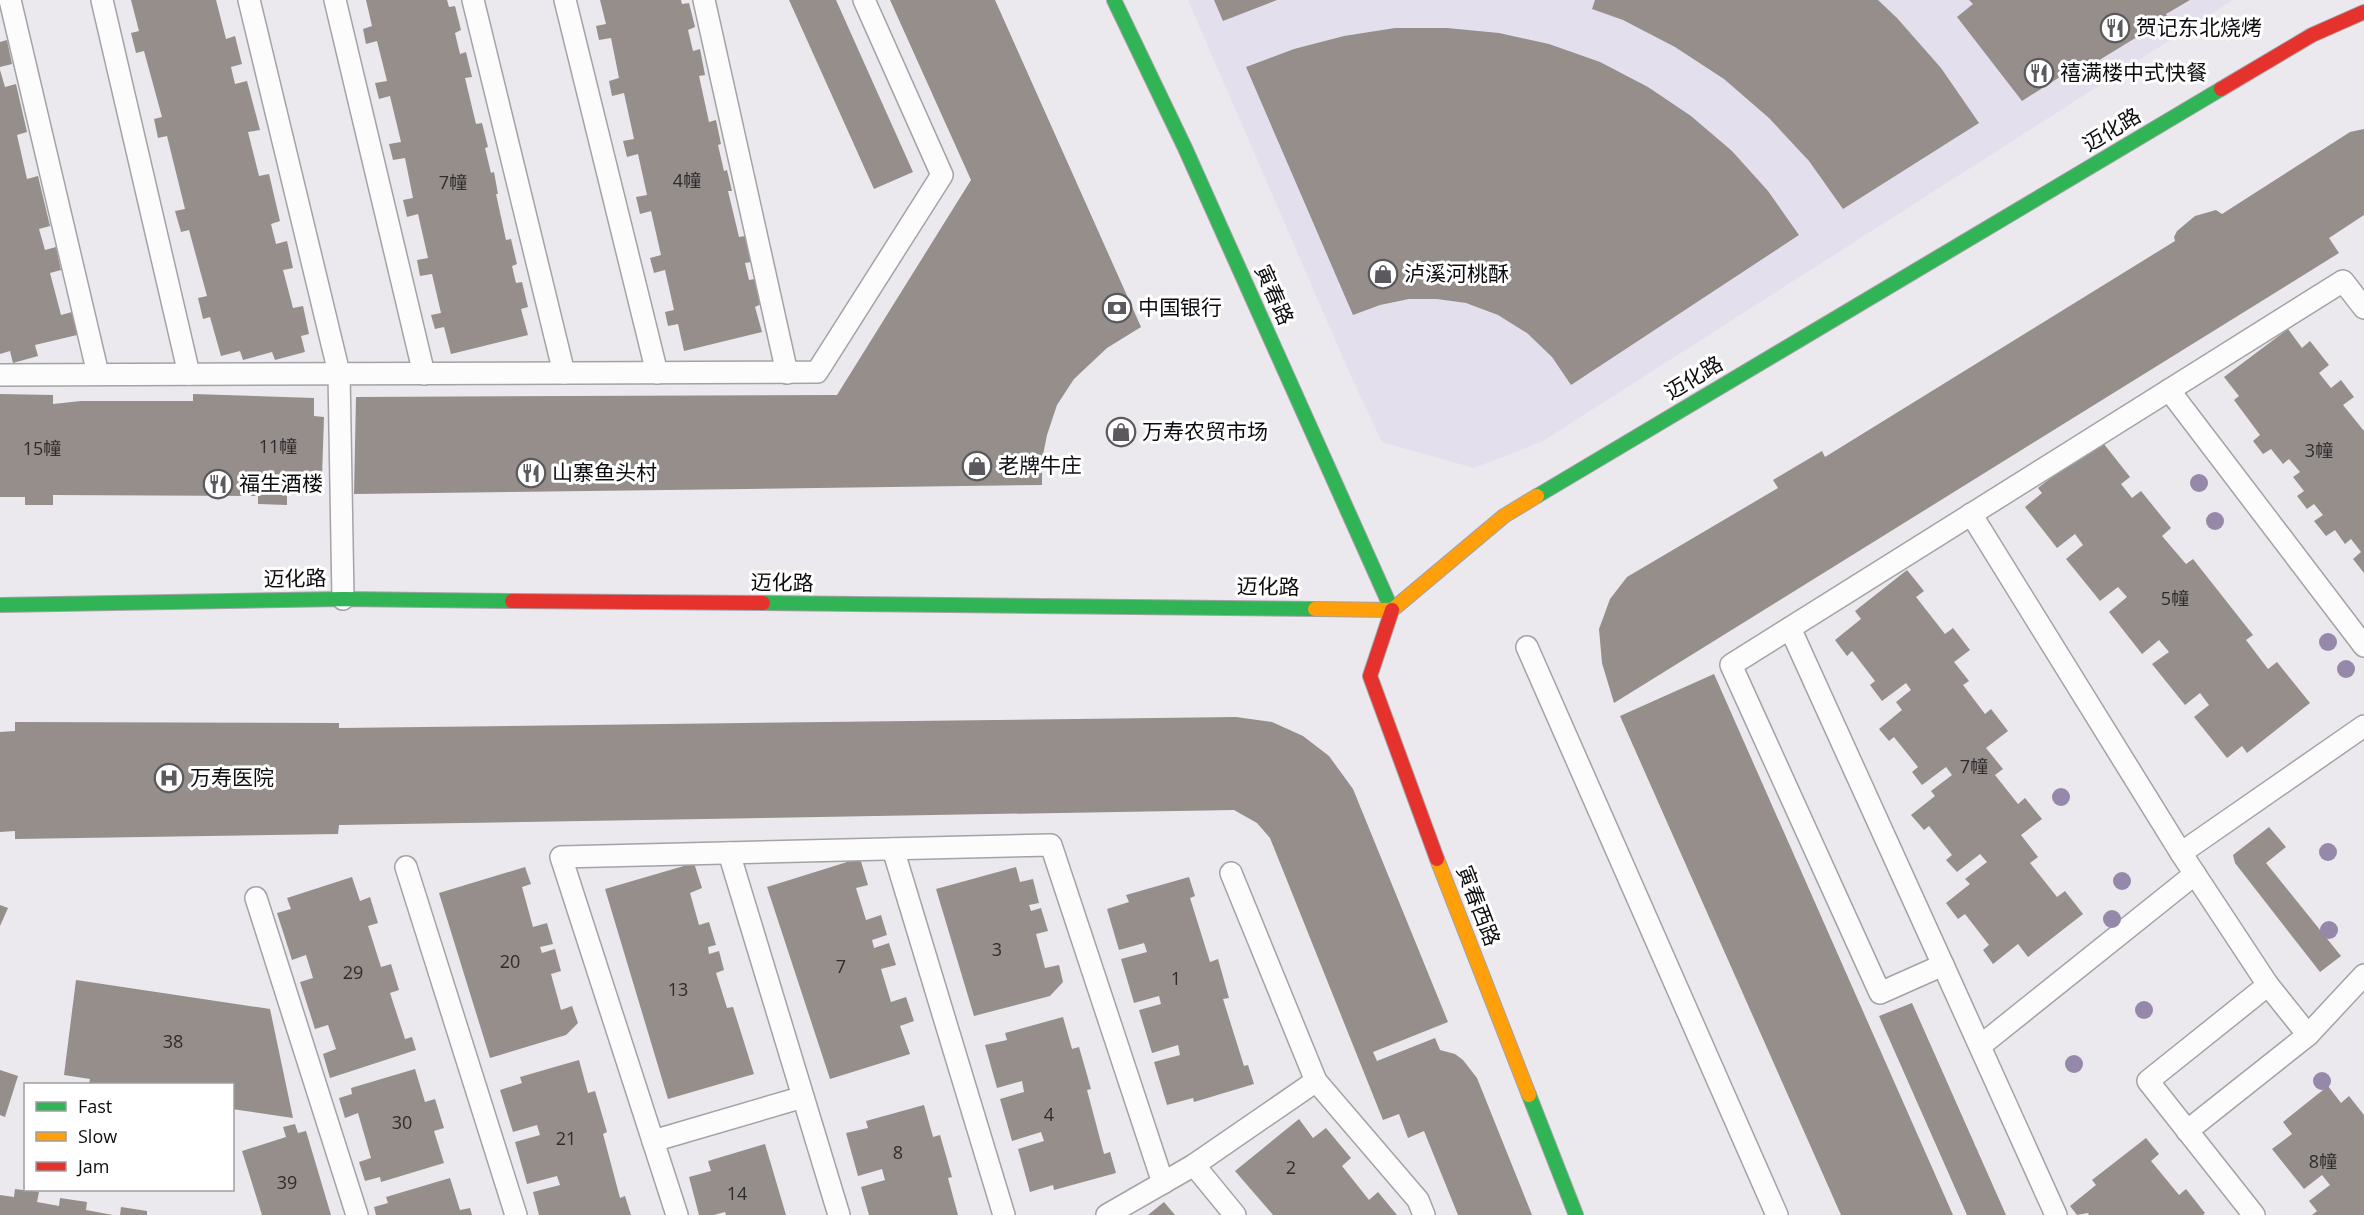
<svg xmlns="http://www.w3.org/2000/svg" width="2364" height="1215" viewBox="0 0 2364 1215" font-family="'Open Sans','Noto Sans SC',sans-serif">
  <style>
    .built { fill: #e4dfed }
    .building { fill: #958e8a }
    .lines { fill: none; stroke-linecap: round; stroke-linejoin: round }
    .lane-casing { stroke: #a4a2a6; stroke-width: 24 }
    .fast-casing { stroke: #a4a2a6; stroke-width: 16 }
    .slow-casing { stroke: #a4a2a6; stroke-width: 16 }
    .jam-casing { stroke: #a4a2a6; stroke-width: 16 }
    .lane { stroke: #fcfcfc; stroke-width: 21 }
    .fast { stroke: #30b455; stroke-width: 14 }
    .slow { stroke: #ff9f0a; stroke-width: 14 }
    .jam { stroke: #e5322d; stroke-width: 14 }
    .tree { fill: #9688a9 }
    .labels { text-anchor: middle; stroke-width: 6; stroke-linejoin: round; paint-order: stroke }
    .number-label { font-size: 18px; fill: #2f2c2e }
    .poi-label { font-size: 21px; fill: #0d0c0f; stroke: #fff; text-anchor: start }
    .street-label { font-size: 21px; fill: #0d0c0f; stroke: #fff }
  </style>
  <rect width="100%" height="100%" fill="#ebe8ee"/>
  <!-- built -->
  <polygon class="built" points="1188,0 2233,0 1543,441 1474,468 1382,442 1350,374"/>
  <!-- building -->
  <g class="building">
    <polygon points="131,0 216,0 226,39 235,36 242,64 231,67 235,84 247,81 260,130 248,132 259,176 269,174 280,221 271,224 276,244 287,241 293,268 283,270 293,308 303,306 309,334 301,336 305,352 275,360 272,352 243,360 240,351 221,356 210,317 203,319 198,298 207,296 189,230 181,232 175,211 185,209 167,136 158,138 154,119 162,117 144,51 136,53 131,33 139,31"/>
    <polygon points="366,0 447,0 449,7 455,6 461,30 455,33 460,54 466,52 472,77 465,78 476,124 482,123 488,147 485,148 491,173 494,172 498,194 496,194 506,240 511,239 517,264 512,266 516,283 522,282 528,307 521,309 528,335 451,354 444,327 435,329 431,315 441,313 432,274 420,276 417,260 428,258 418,214 407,217 403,200 413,198 405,158 393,160 389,144 401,142 390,96 379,99 375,83 387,81 377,41 366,44 363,29 372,26"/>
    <polygon points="600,0 681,0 682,4 689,3 695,27 688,30 693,51 700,49 705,75 699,76 709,122 716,120 721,144 718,145 724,171 727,170 732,191 728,191 739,237 745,236 751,262 745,263 749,280 755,279 761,304 755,307 762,332 684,351 678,324 668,326 665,312 674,310 665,270 654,273 650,258 661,255 651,211 640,214 636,197 647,195 638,154 627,157 623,141 634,139 624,93 612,96 609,81 619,78 611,38 599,40 596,26 606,24"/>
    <polygon points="789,0 836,0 913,172 874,189"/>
    <polygon points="890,0 995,0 1141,327 1107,348 1074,379 1057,405 1047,435 1042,460 1042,485 354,494 356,397 837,395 971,180"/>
    <polygon points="1214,0 1277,0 1223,21"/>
    <polygon points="1595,0 1878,0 1897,18 1941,68 1979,123 1843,209 1809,161 1769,118 1724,79 1675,47 1623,20 1592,9"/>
    <polygon points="1969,0 2190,0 2166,14 2168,18 2070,78 2066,73 2022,101 1957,17 1973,4"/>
    <polygon points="1395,28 1447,28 1499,33 1549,44 1600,62 1648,87 1691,116 1732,151 1768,191 1799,235 1571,385 1552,357 1527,333 1498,315 1466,303 1437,299 1409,299 1380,305 1353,315 1246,67 1294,49 1344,36"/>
    <polygon points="7,40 12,64 0,67 0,42"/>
    <polygon points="0,70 5,87 16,84 27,132 17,135 27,179 38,176 50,226 39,229 45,250 56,247 61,270 50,273 61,315 72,312 77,335 35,345 38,356 13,363 10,351 0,354"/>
    <polygon points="2364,129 2364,215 2329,238 2339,253 1614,703 1602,663 1599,629 1610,599 1627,577 1778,488 1773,480 1822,451 1825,457 2175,241 2174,237 2177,231 2195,216 2216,210 2222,214 2350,132"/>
    <polygon points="2288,329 2302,348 2310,341 2329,365 2319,373 2331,388 2341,380 2354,397 2343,405 2364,431 2364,573 2353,559 2361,552 2351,539 2345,544 2335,530 2326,536 2314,521 2323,515 2314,504 2307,509 2297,496 2304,491 2293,477 2300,472 2289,459 2283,464 2271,449 2263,454 2253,441 2260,435 2234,400 2239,396 2224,377"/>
    <polygon points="0,394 53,395 53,404 81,401 193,401 193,394 314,398 314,416 324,417 322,477 315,477 314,495 287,494 287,505 258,504 258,496 53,495 53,505 25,505 25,497 0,497"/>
    <polygon points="2100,439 2130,477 2121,484 2132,498 2141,491 2171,528 2162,536 2186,564 2193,559 2253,635 2246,640 2268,669 2277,662 2310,703 2247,753 2242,746 2227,758 2194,717 2209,705 2200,693 2185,705 2152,664 2169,652 2159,640 2142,654 2109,612 2127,597 2118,587 2100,601 2066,559 2083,545 2075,534 2057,548 2025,507 2042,493 2038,488"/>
    <polygon points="1907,570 1924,591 1916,597 1945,634 1953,628 1970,650 1954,662 1969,681 1963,685 1985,714 1991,709 2008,731 1986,748 2003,769 1995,775 2018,804 2025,798 2042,819 2021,835 2038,857 2030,863 2057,897 2065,891 2083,914 2028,957 2018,944 1993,964 1983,950 1989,945 1965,914 1958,919 1946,903 1970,884 1965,879 1987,862 1980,854 1957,872 1946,860 1952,855 1929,826 1924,830 1911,815 1935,796 1931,791 1952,775 1946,767 1922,785 1912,772 1918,767 1894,737 1889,741 1879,729 1902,710 1896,702 1911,690 1906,683 1882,701 1870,685 1875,681 1852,651 1847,656 1835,640 1861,619 1855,611"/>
    <polygon points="1714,674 1953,1215 1841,1215 1620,716"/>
    <polygon points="1236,717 1272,722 1303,736 1329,756 1353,789 1448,1022 1373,1052 1377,1061 1435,1038 1440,1050 1455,1054 1463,1060 1477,1078 1532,1215 1458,1215 1424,1131 1408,1138 1399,1114 1383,1120 1270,838 1257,823 1234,810 339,825 338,834 15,839 15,831 0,832 0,732 15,731 15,722 339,723 339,728"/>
    <polygon points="2269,827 2286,847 2266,863 2341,956 2320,972 2235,863 2233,855"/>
    <polygon points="860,858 868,885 856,888 866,920 881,915 887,935 872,940 874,948 889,943 896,965 881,969 891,1002 906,997 914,1021 900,1026 910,1054 830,1079 767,887"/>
    <polygon points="694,863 702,888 690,893 699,925 709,922 716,945 708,947 709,954 719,951 724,970 716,973 727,1008 733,1007 754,1074 668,1099 605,889"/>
    <polygon points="525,867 531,884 522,887 533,927 547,923 553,944 540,947 542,953 555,949 561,971 551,974 561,1010 572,1006 578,1023 566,1035 490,1058 439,893"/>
    <polygon points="1016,867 1020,882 1033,879 1039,903 1029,905 1031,911 1041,908 1048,931 1036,934 1045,968 1059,965 1063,982 1050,996 974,1016 936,889"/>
    <polygon points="352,877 360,901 370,897 378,923 368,926 381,967 391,964 399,990 390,993 405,1039 412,1037 416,1050 330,1078 323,1054 336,1049 328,1025 315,1029 300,982 313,978 306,955 292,960 277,913 291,909 287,898"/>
    <polygon points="1189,877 1195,896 1190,898 1210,962 1218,959 1229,998 1223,999 1244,1066 1248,1065 1254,1084 1194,1102 1193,1098 1167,1105 1154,1062 1180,1055 1178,1045 1152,1053 1139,1010 1161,1004 1159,996 1134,1003 1121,959 1147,952 1144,943 1119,950 1107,909 1129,902 1126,895"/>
    <polygon points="0,905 8,908 0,926"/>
    <polygon points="76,980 270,1009 293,1118 232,1109 232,1084 89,1084 90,1079 64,1075"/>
    <polygon points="1912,1003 2006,1215 1967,1215 1879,1016"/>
    <polygon points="1063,1017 1072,1049 1079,1047 1091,1089 1087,1090 1104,1154 1110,1152 1116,1173 1054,1190 1053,1185 1030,1192 1018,1149 1044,1141 1041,1132 1012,1141 1000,1099 1024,1092 1022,1081 997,1088 985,1045 1007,1040 1005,1033"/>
    <polygon points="579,1060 588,1093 595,1091 607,1132 603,1134 620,1198 625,1196 631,1215 539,1215 533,1192 560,1185 557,1176 527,1184 515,1142 540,1135 537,1125 513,1132 500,1090 522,1083 520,1077"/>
    <polygon points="415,1069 425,1102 435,1099 444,1128 434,1131 444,1163 381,1182 380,1177 365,1181 359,1162 371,1158 358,1113 345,1118 339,1098 352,1094 351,1088"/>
    <polygon points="0,1070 18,1076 5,1117 0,1115"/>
    <polygon points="2328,1086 2341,1103 2349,1096 2364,1115 2364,1215 2312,1215 2317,1211 2309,1201 2330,1185 2322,1175 2304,1189 2272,1149 2292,1134 2283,1122"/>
    <polygon points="924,1105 933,1137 940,1135 952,1177 948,1178 958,1215 869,1215 861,1187 885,1180 882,1169 858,1176 846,1133 868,1128 866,1121"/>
    <polygon points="1299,1119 1313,1138 1326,1128 1351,1158 1342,1166 1369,1200 1378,1192 1397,1215 1273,1215 1235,1171"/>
    <polygon points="295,1124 298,1133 306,1131 331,1215 262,1215 242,1151 286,1137 283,1127"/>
    <polygon points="2146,1138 2159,1154 2151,1161 2179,1195 2186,1189 2205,1213 2203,1215 2089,1215 2088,1213 2077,1215 2070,1206 2096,1185 2092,1180"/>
    <polygon points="765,1144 786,1215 726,1215 725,1212 714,1215 699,1215 689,1177 711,1171 708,1161"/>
    <polygon points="450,1178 460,1210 470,1208 472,1215 376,1215 374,1207 388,1203 386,1197"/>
    <polygon points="15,1189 39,1192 37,1202 59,1206 60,1198 87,1202 86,1210 113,1215 0,1215 0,1195 14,1197"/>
    <polygon points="1164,1202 1175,1215 1148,1215"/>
    <polygon points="121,1207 147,1211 147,1215 120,1215"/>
  </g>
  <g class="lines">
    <!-- lane casing -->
    <g class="lane-casing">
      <g id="lane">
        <polyline points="10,0 98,374"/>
        <polyline points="102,0 189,374"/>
        <polyline points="249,0 339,373 343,599"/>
        <polyline points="335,0 424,374"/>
        <polyline points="473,0 564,373"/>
        <polyline points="565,0 657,373"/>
        <polyline points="704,0 787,373"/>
        <polyline points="0,375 817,372 942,175 864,0"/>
        <polyline points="2169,390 2364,646"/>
        <polyline points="1971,514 2181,853 2268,985 2308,1035"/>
        <polyline points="1790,628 1943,965"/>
        <polyline points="1527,647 1777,1215"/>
        <polyline points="893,849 1004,1215"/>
        <polyline points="729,853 839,1215"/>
        <polyline points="2181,853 2364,726"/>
        <polyline points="406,867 516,1215"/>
        <polyline points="1231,873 1316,1081 1418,1200 1424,1215"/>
        <polyline points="256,898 357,1215"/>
        <polyline points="1980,1046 2195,874"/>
        <polyline points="2187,1131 2308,1035 2364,975"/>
        <polyline points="653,1141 803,1097"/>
        <polyline points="1194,1165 1235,1215"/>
        <polyline points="677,1215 561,857 1051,845 1163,1183"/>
        <polyline points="1107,1215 1194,1165 1316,1081"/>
        <polyline points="2056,1215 1943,965 1880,993 1731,665 2343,281 2364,308"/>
        <polyline points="2254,1215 2148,1081 2268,985"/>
      </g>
    </g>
    <!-- fast casing -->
    <g class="fast-casing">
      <g id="fast">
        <polyline points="1114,0 1185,148 1392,610"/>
        <polyline points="1537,496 2221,89"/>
        <polyline points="763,603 1315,609"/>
        <polyline points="0,605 343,599 512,601"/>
        <polyline points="1529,1095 1576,1215"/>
      </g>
    </g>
    <!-- slow casing -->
    <g class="slow-casing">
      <g id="slow">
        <polyline points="1315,609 1392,610 1504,516 1537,496"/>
        <polyline points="1437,859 1529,1095"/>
      </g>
    </g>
    <!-- jam casing -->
    <g class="jam-casing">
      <g id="jam">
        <polyline points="2221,89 2312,35 2364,12"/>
        <polyline points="512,601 763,603"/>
        <polyline points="1392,610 1370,676 1437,859"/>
      </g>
    </g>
    <!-- lane -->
    <use href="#lane" class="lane"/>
    <!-- fast -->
    <use href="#fast" class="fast"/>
    <!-- slow -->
    <use href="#slow" class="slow"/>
    <!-- jam -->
    <use href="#jam" class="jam"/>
  </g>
  <!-- trees -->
  <g class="tree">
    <circle cx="2199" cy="483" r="9"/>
    <circle cx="2215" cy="521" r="9"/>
    <circle cx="2328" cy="642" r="9"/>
    <circle cx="2346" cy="669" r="9"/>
    <circle cx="2061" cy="797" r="9"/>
    <circle cx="2328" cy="852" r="9"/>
    <circle cx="2122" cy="881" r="9"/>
    <circle cx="2112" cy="919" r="9"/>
    <circle cx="2329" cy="930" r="9"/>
    <circle cx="2144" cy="1010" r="9"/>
    <circle cx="2074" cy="1064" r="9"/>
    <circle cx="2322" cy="1081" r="9"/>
  </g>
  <!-- icons -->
  <defs>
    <g id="restaurant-ring" transform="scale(1.5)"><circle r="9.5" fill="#fff" stroke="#5b595d" stroke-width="1.5"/><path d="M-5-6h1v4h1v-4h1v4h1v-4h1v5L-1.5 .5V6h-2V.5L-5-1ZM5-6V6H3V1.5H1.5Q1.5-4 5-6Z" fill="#5b595d"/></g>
    <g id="shop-ring" transform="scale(1.5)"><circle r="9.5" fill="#fff" stroke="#5b595d" stroke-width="1.5"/><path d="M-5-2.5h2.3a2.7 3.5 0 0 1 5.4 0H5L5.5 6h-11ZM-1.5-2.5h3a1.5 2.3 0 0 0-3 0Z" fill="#5b595d"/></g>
    <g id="bank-ring" transform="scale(1.5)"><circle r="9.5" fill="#fff" stroke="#5b595d" stroke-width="1.5"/><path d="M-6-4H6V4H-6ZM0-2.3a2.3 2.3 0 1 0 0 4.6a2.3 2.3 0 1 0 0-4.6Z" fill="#5b595d"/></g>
    <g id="hospital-ring" transform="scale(1.5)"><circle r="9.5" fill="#fff" stroke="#5b595d" stroke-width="1.5"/><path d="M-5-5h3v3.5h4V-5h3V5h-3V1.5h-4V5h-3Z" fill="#5b595d"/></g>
  </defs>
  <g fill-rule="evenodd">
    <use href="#restaurant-ring" x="2115" y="28"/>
    <use href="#restaurant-ring" x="2039" y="73"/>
    <use href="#shop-ring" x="1383" y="274"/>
    <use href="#bank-ring" x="1117" y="308"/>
    <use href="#shop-ring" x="1121" y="432"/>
    <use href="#shop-ring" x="977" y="466"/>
    <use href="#restaurant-ring" x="531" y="473"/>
    <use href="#restaurant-ring" x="218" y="484"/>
    <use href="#hospital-ring" x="169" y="778"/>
  </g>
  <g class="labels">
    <!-- number labels -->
    <g class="number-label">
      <text x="687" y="187">4幢</text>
      <text x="453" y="189">7幢</text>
      <text x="278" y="453">11幢</text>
      <text x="42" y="455">15幢</text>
      <text x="2319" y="457">3幢</text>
      <text x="2175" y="605">5幢</text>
      <text x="1974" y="773">7幢</text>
      <text x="997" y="956">3</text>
      <text x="510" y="968">20</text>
      <text x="841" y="973">7</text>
      <text x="353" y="979">29</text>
      <text x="1176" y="985">1</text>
      <text x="678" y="996">13</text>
      <text x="173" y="1048">38</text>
      <text x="1049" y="1121">4</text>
      <text x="402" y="1129">30</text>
      <text x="566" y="1145">21</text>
      <text x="898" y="1159">8</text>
      <text x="2323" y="1168">8幢</text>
      <text x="1291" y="1174">2</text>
      <text x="287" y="1189">39</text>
      <text x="737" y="1200">14</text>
    </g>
    <!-- poi labels -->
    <g class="poi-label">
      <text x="2136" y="35">贺记东北烧烤</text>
      <text x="2060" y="80">禧满楼中式快餐</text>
      <text x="1404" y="281">泸溪河桃酥</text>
      <text x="1138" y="315">中国银行</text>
      <text x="1142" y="439">万寿农贸市场</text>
      <text x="998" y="473">老牌牛庄</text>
      <text x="552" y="480">山寨鱼头村</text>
      <text x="239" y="491">福生酒楼</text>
      <text x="190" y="785">万寿医院</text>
    </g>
    <!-- street labels -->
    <g class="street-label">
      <text transform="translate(2112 130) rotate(-31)" y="7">迈化路</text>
      <text transform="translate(1274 295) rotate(66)" y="7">寅春路</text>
      <text transform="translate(1694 378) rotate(-31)" y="7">迈化路</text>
      <text transform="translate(295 579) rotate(-1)" y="7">迈化路</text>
      <text transform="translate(782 583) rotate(1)" y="7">迈化路</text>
      <text transform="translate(1268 587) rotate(1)" y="7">迈化路</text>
      <text transform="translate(1478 906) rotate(69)" y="7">寅春西路</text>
    </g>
  </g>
  <!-- legend -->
  <rect x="24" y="1083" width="210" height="108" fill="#ffffff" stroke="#9e9e9f" stroke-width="1.5"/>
  <rect x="36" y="1102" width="30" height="9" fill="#30b455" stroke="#9e9e9f" stroke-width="1.5"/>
  <text x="78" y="1113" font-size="18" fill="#0d0c0f">Fast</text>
  <rect x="36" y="1132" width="30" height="9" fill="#ff9f0a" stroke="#9e9e9f" stroke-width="1.5"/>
  <text x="78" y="1143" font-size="18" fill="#0d0c0f">Slow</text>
  <rect x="36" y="1162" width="30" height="9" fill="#e5322d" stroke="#9e9e9f" stroke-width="1.5"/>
  <text x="78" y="1173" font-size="18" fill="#0d0c0f">Jam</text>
</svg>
